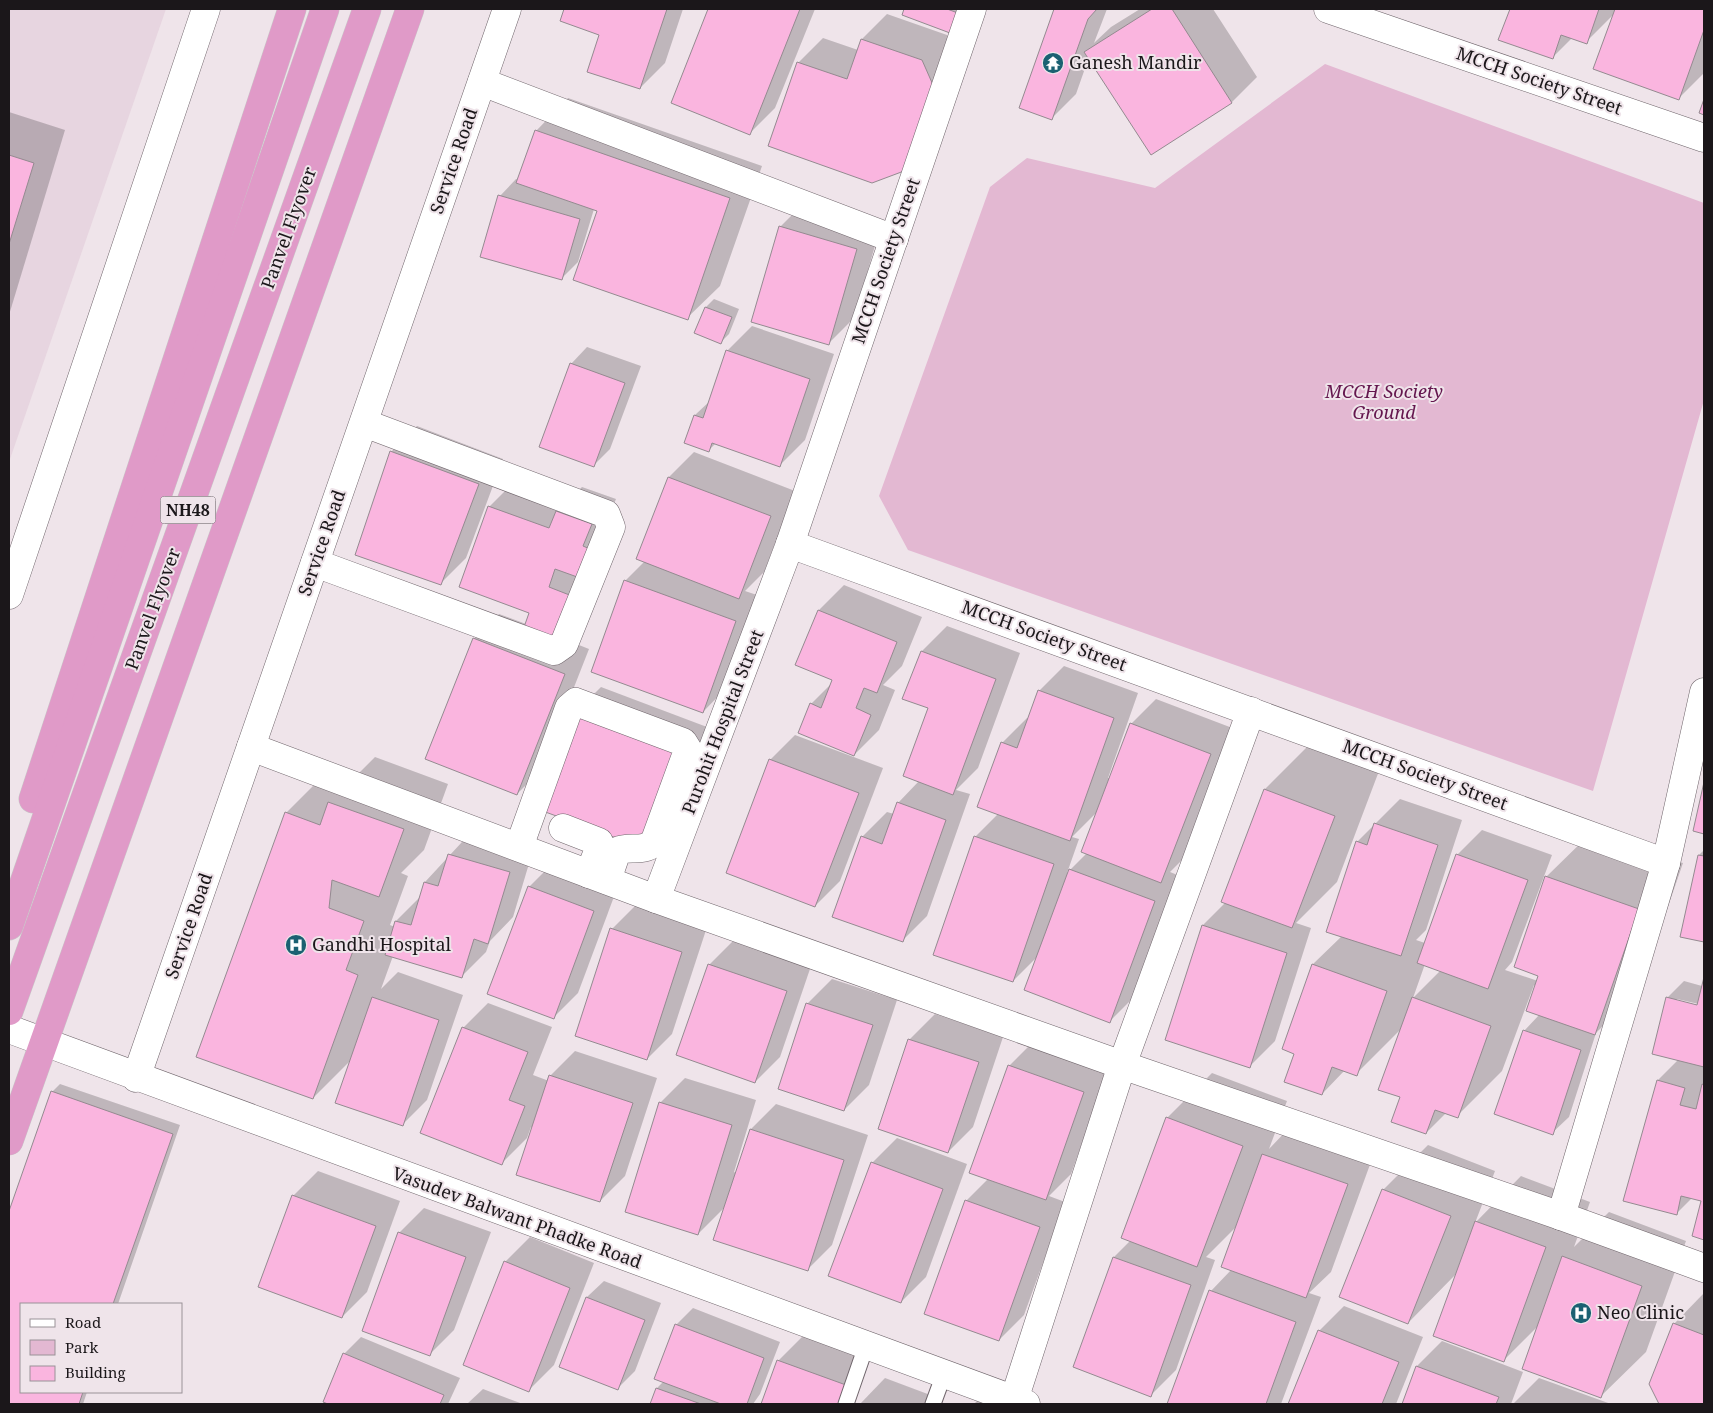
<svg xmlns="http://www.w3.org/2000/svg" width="1713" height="1413" viewBox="0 0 1713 1413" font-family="'Noto Serif',serif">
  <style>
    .built { fill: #e7d5e0 }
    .green { fill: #e3b8d2 }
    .shadow { fill: #0003; fill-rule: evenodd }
    .building { fill: #fab5df; stroke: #948a90 }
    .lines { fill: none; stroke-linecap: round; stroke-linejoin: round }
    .service-casing { stroke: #70666c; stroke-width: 17 }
    .minor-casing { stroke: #70666c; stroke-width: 29 }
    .tertiary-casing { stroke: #70666c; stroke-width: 29 }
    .trunk-casing { stroke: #c8c7c8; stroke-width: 29 }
    .service { stroke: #fff; stroke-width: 15 }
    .minor { stroke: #fff; stroke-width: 28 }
    .tertiary { stroke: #fff; stroke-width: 28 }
    .trunk { stroke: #e09ac8; stroke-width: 28 }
    .labels { text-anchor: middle; stroke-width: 4; stroke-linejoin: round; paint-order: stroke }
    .shield { fill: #efe4ea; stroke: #5b5458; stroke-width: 1 }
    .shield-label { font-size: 16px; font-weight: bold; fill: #1b171a }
    .poi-label { font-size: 18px; fill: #1b171a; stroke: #efe4ea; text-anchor: start }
    .street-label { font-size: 18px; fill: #1b171a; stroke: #efe4ea }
    .park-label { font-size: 18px; font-style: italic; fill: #64164e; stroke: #efe4ea }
  </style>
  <rect width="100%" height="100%" fill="#efe4ea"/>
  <!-- built -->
  <polygon class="built" points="9,9 166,9 9,462"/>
  <!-- green -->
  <polygon class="green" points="1325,64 1704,203 1704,400 1593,791 908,550 879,496 990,187 1027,158 1155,188"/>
  <!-- shadow -->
  <g class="shadow">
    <polygon points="565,9 683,9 665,63 640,88 601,34 561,21"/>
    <polygon points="710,9 815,9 775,108 750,133 672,102"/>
    <polygon points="905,9 973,9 950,31 903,14"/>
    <polygon points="1056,9 1107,9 1094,43 1111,27 1140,9 1213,9 1257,77 1232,102 1152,153 1089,57 1076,94 1051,119 1020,107"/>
    <polygon points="1511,9 1704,9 1704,73 1678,99 1614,14 1586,42 1573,37 1552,58 1500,39"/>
    <polygon points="887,14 947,35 958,59 928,144 798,63 823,38 858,50 862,39"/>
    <polygon points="568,98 762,166 720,286 687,318 599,211 594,209 578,262 561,279 500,196 516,179 519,180 536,131"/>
    <polygon points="9,112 65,130 9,315"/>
    <polygon points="805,202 881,225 854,318 829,343 780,227"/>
    <polygon points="714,299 739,309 729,334 720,343 696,333 706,307"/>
    <polygon points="752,326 834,354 805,440 780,465 716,443 709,450 686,442 695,415 711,400 727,351"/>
    <polygon points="587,347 641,366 610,449 593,466 571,364"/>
    <polygon points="417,426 503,459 466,558 441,583 357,554 392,451"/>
    <polygon points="694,452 795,491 764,572 745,591 760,596 728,686 703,712 625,581 645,561 669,477"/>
    <polygon points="514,482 567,501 582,487 616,499 559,637 589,649 542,769 517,794 474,639 499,614 526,624 530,612 489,507"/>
    <polygon points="844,585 922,617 902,666 883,685 895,690 879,730 854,755 811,704 833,682 819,610"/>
    <polygon points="947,626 1020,653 978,768 956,790 970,794 927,916 902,941 862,837 887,812 894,814 898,803 919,781 929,708 922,651"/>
    <path d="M1064,666l74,27 -30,85h2l21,-54 25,-25 79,30 -49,127 -16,16 10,4 -45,120 -25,25 -72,-65 -25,25 -38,-144 24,-24 3,-70 25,-25 2,1 10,-28zM1098,811l-11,42 -20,20 12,-34 -7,-2z"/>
    <polygon points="601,687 707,727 673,816 576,712"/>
    <polygon points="795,735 883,768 840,881 815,906 770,760"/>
    <polygon points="1310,744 1379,771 1337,882 1296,923 1311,928 1275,1041 1250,1066 1203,925 1226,902 1223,901 1265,789"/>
    <polygon points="375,757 448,784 424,850 401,873 408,876 390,925 395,927 396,921 421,896 425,882 474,829 534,847 513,917 490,941 486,952 461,977 393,956 381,989 398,972 463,995 427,1100 402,1125 352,1059 313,1098 286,813 331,768 355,777"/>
    <path d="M1400,799l62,21 -36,110 -10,10 9,3 32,-88 25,-25 70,25 -40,107 -7,8 33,11 8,-104 46,-45 91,31 -43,125 -44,45 -27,84 -17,16 -28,-102 16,-17 -4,-28 -2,-1 -32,86 -45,45 -11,-3 -20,20 -24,-37 -1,-67 -45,45 -11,-4 -23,24 -26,-40 -13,-5 30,-85 29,-28 15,-94zM1425,964l16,6 -28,28z"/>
    <polygon points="1704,850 1704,941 1681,936 1699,855"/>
    <polygon points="554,862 618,886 578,993 553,1018 529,887"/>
    <polygon points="637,904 707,927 672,1034 647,1059 612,929"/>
    <polygon points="734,940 811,966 780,1057 755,1082 709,965"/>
    <polygon points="832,979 897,1000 869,1085 844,1110 807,1004"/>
    <path d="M1684,981l18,5 2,-4v257l-10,-3 9,-35 -11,-3 -16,16 -18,-134 21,-21 -12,-61zM1677,999l26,6v3l-26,-7z"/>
    <polygon points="488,1003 552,1027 533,1075 549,1081 550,1076 575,1051 657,1078 625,1176 600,1201 533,1127 531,1127 527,1138 502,1163 463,1028"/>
    <polygon points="935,1014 1003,1037 973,1127 948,1152 879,1129 910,1039"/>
    <polygon points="1034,1041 1109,1067 1071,1174 1049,1196 1065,1202 1024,1315 999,1340 966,1201 989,1178 1009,1066"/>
    <polygon points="1212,1073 1287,1101 1269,1149 1288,1129 1372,1159 1331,1272 1309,1293 1321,1297 1281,1404 1168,1404 1211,1291 1232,1269 1238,1225 1206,1257 1215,1260 1176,1370 1151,1395 1074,1367 1114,1257 1131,1240 1167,1118"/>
    <polygon points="685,1078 756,1100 734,1172 736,1173 751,1129 776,1104 868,1135 832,1245 807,1270 726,1206 698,1234 660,1103"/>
    <polygon points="60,1084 180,1125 118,1304 21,1304 21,1392 87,1392 83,1404 9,1404 9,1215 52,1092"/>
    <polygon points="897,1138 967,1164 926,1277 901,1302 872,1163"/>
    <polygon points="1428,1145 1495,1171 1475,1223 1521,1176 1590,1202 1574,1247 1609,1212 1686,1241 1646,1352 1600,1397 1539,1325 1503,1361 1457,1273 1408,1323 1383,1190"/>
    <polygon points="318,1171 400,1201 367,1292 342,1317 293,1196"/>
    <polygon points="424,1208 491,1232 454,1330 429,1355 399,1233"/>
    <polygon points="530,1237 594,1263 554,1365 529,1390 505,1262"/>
    <polygon points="604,1281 661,1303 635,1371 618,1388 561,1366 587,1297"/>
    <polygon points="1704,1293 1704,1404 1660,1404 1650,1384 1674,1324"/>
    <polygon points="1344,1306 1423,1337 1396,1404 1290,1404 1319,1331"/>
    <polygon points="693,1308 780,1342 760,1394 753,1404 651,1404 657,1388 664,1381 676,1325"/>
    <polygon points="803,1336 870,1360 854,1404 762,1404 778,1361"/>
    <polygon points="361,1337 460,1378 448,1404 332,1404 324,1401 344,1354"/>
    <polygon points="1442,1341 1523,1372 1511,1404 1403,1404 1417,1366"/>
    <polygon points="885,1378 941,1399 939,1404 860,1404"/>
    <polygon points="1539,1378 1611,1404 1513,1404"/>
    <polygon points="483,1389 523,1404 467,1404"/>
    <polygon points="980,1398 996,1404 974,1404"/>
  </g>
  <!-- building -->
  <g class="building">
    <polygon points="564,9 667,9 640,89 587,72 599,35 560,21"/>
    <polygon points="708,9 800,9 750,135 671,103"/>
    <polygon points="904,9 947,9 958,13 950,33 902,15"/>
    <polygon points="1054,9 1097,9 1088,19 1052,120 1019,108"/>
    <polygon points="1152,9 1172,9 1232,103 1151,155 1084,52"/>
    <polygon points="1510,9 1599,9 1587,44 1561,35 1553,59 1498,40"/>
    <polygon points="1615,9 1704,9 1704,30 1679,100 1593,69"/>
    <polygon points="861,39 922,60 933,85 904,171 872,183 768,146 797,62 847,79"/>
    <polygon points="1704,99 1704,115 1699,113"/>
    <polygon points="535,130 730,198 688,320 573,280 597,211 516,183"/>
    <polygon points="9,155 34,163 9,244"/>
    <polygon points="498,195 580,219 562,280 480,257"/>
    <polygon points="779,226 857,249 829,345 751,322"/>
    <polygon points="705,307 732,317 721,344 694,333"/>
    <polygon points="726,350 810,379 780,467 712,443 709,452 684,443 694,415 703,418"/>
    <polygon points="570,363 625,383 594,467 539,447"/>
    <polygon points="390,451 479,484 441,585 355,555"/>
    <polygon points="668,477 771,516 739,599 636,559"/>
    <polygon points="488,506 549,528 556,511 592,524 583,546 590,549 580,578 555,569 549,587 572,596 556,642 523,630 529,613 459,587"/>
    <polygon points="624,580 736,621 703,713 591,672"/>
    <polygon points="818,610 897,642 877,693 864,688 856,708 871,715 854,756 798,733 810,703 821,708 832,680 795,665"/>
    <polygon points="473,638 565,674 517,795 425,759"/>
    <polygon points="921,651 996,679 953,795 903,776 928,708 902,699"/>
    <polygon points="1038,690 1114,718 1070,841 977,807 1001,742 1017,748"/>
    <polygon points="575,711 682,752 649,843 627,842 540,810"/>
    <polygon points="1130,723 1211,754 1161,883 1081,852"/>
    <polygon points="769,759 859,793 815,907 726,873"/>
    <polygon points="1704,782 1704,834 1693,831"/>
    <polygon points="1264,789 1335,816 1292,928 1221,902"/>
    <polygon points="328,802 404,829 379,897 332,880 329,908 364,921 346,970 358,975 313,1099 196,1057 285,812 320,825"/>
    <polygon points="897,802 946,820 903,942 832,917 861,836 882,844"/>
    <polygon points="1374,823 1438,845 1401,956 1326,932 1356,841 1367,845"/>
    <polygon points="974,836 1054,864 1013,982 933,955"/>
    <polygon points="448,854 510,872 488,944 474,939 462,978 385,955 395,921 411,925 424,882 438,886"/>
    <polygon points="1456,854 1528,880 1488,989 1417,963"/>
    <polygon points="1698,855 1704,856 1704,942 1680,937"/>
    <polygon points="1069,869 1155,901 1110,1023 1024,990"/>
    <polygon points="1545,876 1639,909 1595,1035 1526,1011 1538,976 1514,967"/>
    <polygon points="528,886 594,911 554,1019 487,994"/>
    <polygon points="1202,925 1287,953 1250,1068 1165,1040"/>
    <polygon points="610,928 682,952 647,1060 575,1036"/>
    <polygon points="708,964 787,991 755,1083 676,1055"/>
    <polygon points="1312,964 1387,991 1357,1076 1332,1067 1322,1095 1284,1082 1294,1054 1282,1049"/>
    <polygon points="1704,977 1704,1067 1652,1054 1666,997 1697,1005"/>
    <polygon points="372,997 439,1020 403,1126 335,1103"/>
    <polygon points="1412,997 1491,1026 1458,1118 1435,1110 1426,1134 1391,1122 1400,1097 1378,1090"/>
    <polygon points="806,1003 873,1025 844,1111 778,1089"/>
    <polygon points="462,1027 528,1052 509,1100 525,1106 502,1165 420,1133"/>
    <polygon points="1523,1030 1581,1050 1553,1135 1494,1114"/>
    <polygon points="908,1039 979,1062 948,1153 878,1129"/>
    <polygon points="1008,1065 1084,1092 1046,1200 969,1173"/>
    <polygon points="549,1075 633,1103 600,1202 516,1175"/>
    <polygon points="1657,1080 1685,1088 1680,1105 1696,1109 1702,1084 1704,1085 1704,1240 1692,1236 1701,1201 1681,1196 1677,1215 1623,1201"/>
    <polygon points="51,1091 173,1134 113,1304 21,1304 21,1392 83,1392 79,1404 9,1404 9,1211"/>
    <polygon points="659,1102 732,1125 698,1235 625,1212"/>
    <polygon points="1166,1117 1243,1146 1197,1267 1121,1238"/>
    <polygon points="750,1129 844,1160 808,1271 713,1240"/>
    <polygon points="1262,1154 1348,1184 1306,1298 1221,1267"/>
    <polygon points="871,1162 943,1189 901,1303 828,1276"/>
    <polygon points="1382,1189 1451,1216 1408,1324 1339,1297"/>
    <polygon points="292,1195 376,1226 342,1318 258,1287"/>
    <polygon points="965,1200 1040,1227 999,1341 924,1314"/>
    <polygon points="1475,1221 1546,1247 1504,1362 1433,1336"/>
    <polygon points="398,1232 466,1257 430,1356 362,1331"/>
    <polygon points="1562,1256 1642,1286 1601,1398 1522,1369"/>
    <polygon points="1113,1257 1191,1285 1151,1397 1073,1367"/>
    <polygon points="504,1261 570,1288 529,1392 463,1365"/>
    <polygon points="1209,1290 1296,1322 1266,1404 1167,1404"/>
    <polygon points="586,1297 645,1320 618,1390 559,1367"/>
    <polygon points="1673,1323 1704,1335 1704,1404 1659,1404 1649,1384"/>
    <polygon points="675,1324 764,1358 747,1404 721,1404 654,1379"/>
    <polygon points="1318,1330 1399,1362 1382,1404 1288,1404"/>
    <polygon points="343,1353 444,1395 440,1404 328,1404 323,1402"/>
    <polygon points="777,1360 846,1385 839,1404 761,1404"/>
    <polygon points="1416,1366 1499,1397 1496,1404 1402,1404"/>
    <polygon points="656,1388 701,1404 650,1404"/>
  </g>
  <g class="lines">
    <!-- service casing -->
    <g class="service-casing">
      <g id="service">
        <polyline points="846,1404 866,1346"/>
        <polyline points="933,1404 944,1374"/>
      </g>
    </g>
    <!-- minor casing -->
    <g class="minor-casing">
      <g id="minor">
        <polyline points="1328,9 1704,138"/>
        <polyline points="482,82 894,239"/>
        <polyline points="790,544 1666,863"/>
        <polyline points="315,563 554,651 564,644 611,527 606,514 364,423"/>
        <polyline points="9,595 206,9"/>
        <polyline points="251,747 656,899 1122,1065 1561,1216 1704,1268"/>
        <polyline points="563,828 599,842 599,849 589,874"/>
        <path d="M519,847l50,-139 7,-6 107,40 5,8 -34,93c-14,10 -23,2 -37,8l-10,29"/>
        <polyline points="656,899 790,544 972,9"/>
        <polyline points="1561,1216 1666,863 1704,692"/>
        <polyline points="1014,1400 1122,1065 1251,711"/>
      </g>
    </g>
    <!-- tertiary casing -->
    <g class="tertiary-casing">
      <g id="tertiary">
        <polyline points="9,1029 1026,1404"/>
        <polyline points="136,1078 507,9"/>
      </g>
    </g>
    <!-- trunk casing -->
    <g class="trunk-casing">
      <g id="trunk">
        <polyline points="33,799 292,9"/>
        <polyline points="9,926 325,9"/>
        <polyline points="9,1011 367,9"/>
        <polyline points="9,1141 410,9"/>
      </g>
    </g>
    <!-- service -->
    <use href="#service" class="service"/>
    <!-- minor -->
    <use href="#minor" class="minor"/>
    <!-- tertiary -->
    <use href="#tertiary" class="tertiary"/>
    <!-- trunk -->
    <use href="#trunk" class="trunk"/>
  </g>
  <!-- icons -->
  <defs>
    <g id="temple-disc" transform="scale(1.125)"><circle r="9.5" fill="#1b6172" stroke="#efe4ea"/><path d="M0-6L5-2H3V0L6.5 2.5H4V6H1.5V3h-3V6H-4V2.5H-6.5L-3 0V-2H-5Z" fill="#fff"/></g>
    <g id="hospital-disc" transform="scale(1.125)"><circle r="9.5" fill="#1b6172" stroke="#efe4ea"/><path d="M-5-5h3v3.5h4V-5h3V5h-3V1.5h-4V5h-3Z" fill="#fff"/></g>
  </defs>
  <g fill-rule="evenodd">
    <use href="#temple-disc" x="1053" y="63"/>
    <use href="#hospital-disc" x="296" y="945"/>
    <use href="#hospital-disc" x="1581" y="1313"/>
  </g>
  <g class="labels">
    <!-- shield labels -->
    <rect class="shield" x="160.5" y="496.5" width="55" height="27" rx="4"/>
    <g class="shield-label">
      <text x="188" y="516">NH48</text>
    </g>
    <!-- poi labels -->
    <g class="poi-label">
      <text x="1069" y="69">Ganesh Mandir</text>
      <text x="312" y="951">Gandhi Hospital</text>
      <text x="1597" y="1319">Neo Clinic</text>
    </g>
    <!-- street labels -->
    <g class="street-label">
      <text transform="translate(1539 81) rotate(19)" y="6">MCCH Society Street</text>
      <text transform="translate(454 161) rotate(-71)" y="6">Service Road</text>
      <text transform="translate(289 228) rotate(-70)" y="6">Panvel Flyover</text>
      <text transform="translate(886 261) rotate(-71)" y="6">MCCH Society Street</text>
      <text transform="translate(322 543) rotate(-71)" y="6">Service Road</text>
      <text transform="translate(153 609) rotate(-70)" y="6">Panvel Flyover</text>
      <text transform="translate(1044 636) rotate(20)" y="6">MCCH Society Street</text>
      <text transform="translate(723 722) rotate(-69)" y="6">Purohit Hospital Street</text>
      <text transform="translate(1425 775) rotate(20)" y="6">MCCH Society Street</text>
      <text transform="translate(189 926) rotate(-71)" y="6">Service Road</text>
      <text transform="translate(517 1218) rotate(20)" y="6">Vasudev Balwant Phadke Road</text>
    </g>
    <!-- park labels -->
    <g class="park-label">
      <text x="1384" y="398">MCCH Society<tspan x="1384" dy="21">Ground</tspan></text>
    </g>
  </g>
  <!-- border -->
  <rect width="1713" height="1413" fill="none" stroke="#1b171a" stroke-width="20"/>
  <!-- legend -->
  <rect x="20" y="1303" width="162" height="90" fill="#efe4ea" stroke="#9a9297"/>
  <rect x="30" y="1319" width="25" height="8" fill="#ffffff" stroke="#9a9297"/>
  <text x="65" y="1328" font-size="15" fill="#1b171a">Road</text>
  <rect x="30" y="1340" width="25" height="15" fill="#e3b8d2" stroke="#9a9297"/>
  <text x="65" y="1353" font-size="15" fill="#1b171a">Park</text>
  <rect x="30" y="1366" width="25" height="15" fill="#fab5df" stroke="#9a9297"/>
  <text x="65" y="1378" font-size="15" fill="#1b171a">Building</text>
</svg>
